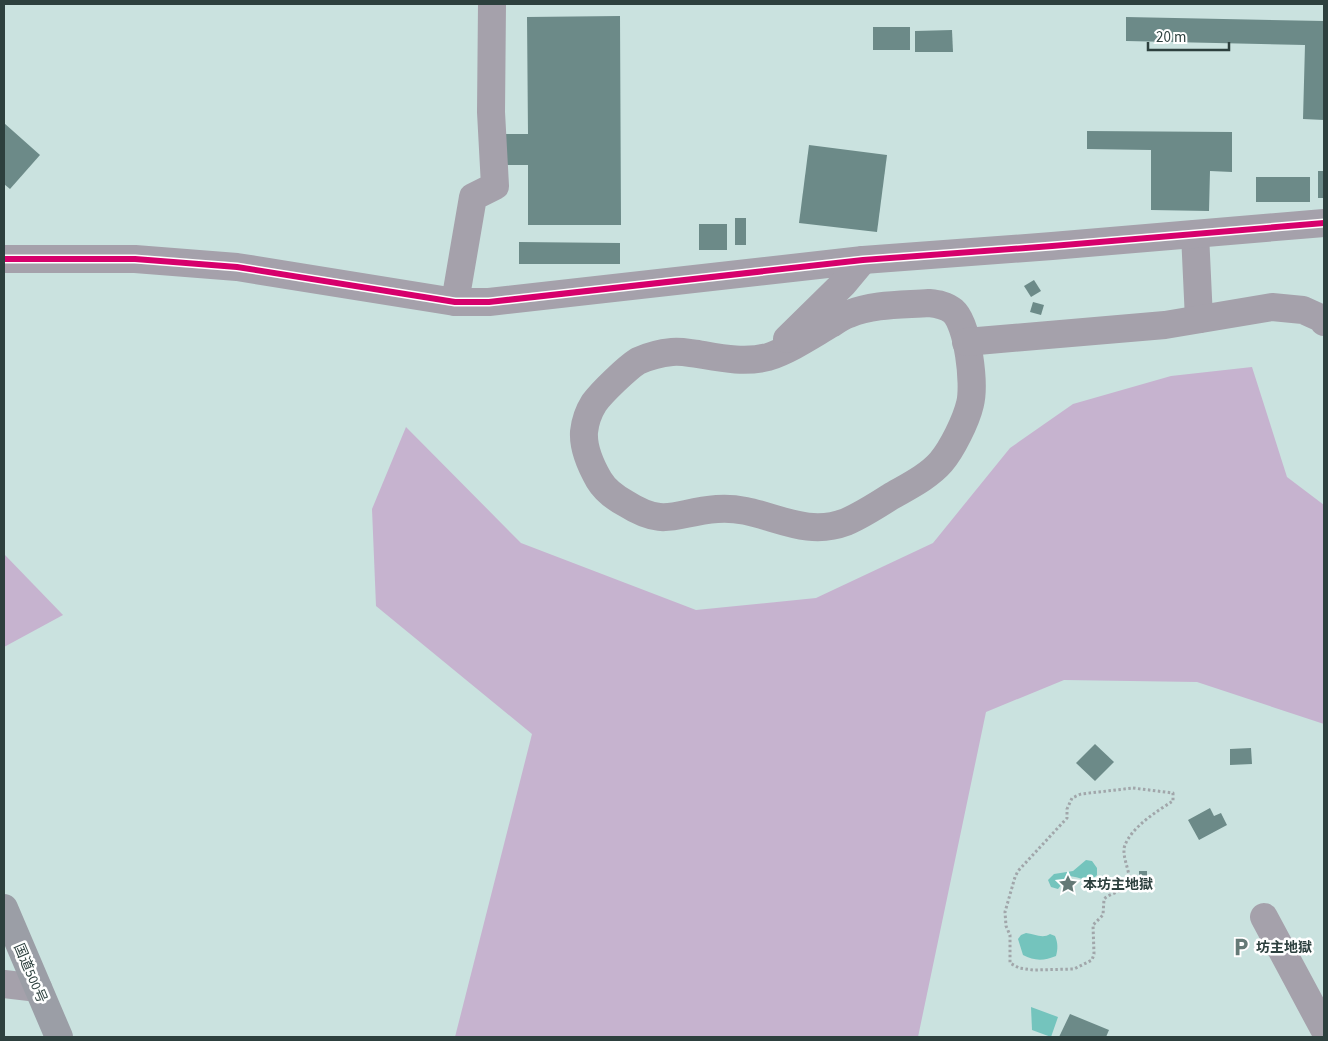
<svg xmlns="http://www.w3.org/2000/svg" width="1328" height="1041" viewBox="0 0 1328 1041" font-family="'Source Sans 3','Noto Sans JP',sans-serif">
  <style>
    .forest { fill: #c6b3cf }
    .water { fill: #74c4bd }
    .building { fill: #6c8a88 }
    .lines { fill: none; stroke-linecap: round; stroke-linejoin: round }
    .path { stroke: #a1a6aa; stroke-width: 3; stroke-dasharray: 2.5 2.5; stroke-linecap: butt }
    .minor { stroke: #a5a1ab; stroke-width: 28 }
    .highway { stroke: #9b9ea6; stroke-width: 28 }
    .cycleway-casing { stroke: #fff; stroke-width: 9 }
    .cycleway { stroke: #d6006c; stroke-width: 6 }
    .labels { text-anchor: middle; stroke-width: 5; stroke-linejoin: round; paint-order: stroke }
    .poi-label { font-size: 14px; font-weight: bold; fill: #2d403e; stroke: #fff; text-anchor: start }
    .street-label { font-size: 14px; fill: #2d403e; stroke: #fff }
  </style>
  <rect width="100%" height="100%" fill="#cae2df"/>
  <!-- forest -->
  <g class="forest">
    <polygon points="1252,367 1287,477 1324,505 1324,724 1197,682 1064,680 986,712 918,1037 455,1037 532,734 376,606 372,509 406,427 521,543 696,610 816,598 933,543 1010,448 1073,404 1171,376"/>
    <polygon points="4,554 63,615 4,647"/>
  </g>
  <!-- water -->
  <g class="water">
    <path d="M1086,860l6,1 5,7v7l-5,5c-9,1 -15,-4 -24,-4l-10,13 -7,-2 -3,-7 6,-6 19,-3z"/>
    <path d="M1026,933c8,1 17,6 24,1l5,2c3,7 3,13 1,20 -12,5 -22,5 -33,-1l-5,-16 3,-4z"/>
    <polygon points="1031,1007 1058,1017 1051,1037 1032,1030"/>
  </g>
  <!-- building -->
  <g class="building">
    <polygon points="620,16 621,225 528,225 528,165 500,165 500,134 528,134 527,17"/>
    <polygon points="1126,17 1324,21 1324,120 1303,119 1305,45 1126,41"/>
    <rect x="873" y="27" width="37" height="23"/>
    <polygon points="952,30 953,52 915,52 915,31"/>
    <polygon points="4,123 40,155 10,189 4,184"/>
    <polygon points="1087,131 1232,132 1232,172 1210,171 1209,211 1151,210 1151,150 1087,149"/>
    <polygon points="809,145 887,155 877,232 799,223"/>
    <rect x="1318" y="171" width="6" height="27"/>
    <rect x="1256" y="177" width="54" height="25"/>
    <rect x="735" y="218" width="11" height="27"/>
    <rect x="699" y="224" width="28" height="26"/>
    <polygon points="519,242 620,243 620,264 519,264"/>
    <polygon points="1034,280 1041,291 1031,297 1024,286"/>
    <polygon points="1033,302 1044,305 1041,315 1030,312"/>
    <polygon points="1095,744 1114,762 1095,781 1076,763"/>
    <polygon points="1251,748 1252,764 1230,765 1230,749"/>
    <polygon points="1210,808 1214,816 1221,813 1227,825 1199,840 1188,820"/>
    <rect x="1139" y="871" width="8" height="12"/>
    <polygon points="1070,1014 1109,1030 1106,1037 1059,1037"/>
  </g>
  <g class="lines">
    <!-- path -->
    <path class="path" d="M1133,788l40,5v8c-16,10 -41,26 -48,44 -5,12 10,34 2,41 -5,6 -17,7 -23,13l-1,16 -10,10 1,29 -2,6 -18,9 -41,1 -14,-2 -9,-5v-28l-4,-9 -1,-14 10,-35 3,-6 49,-53v-9l5,-11 9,-4z"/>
    <!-- minor -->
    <g class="minor">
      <polyline points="1195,234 1199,319"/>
      <polyline points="4,259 135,259 237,267 455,302 489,302 863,260 1052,246 1324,223"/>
      <polyline points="455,302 473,197 495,186 491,112 492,4"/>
      <path d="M929,303c9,1 17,2 24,8 15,13 22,73 17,93 -4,17 -18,45 -29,58 -13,15 -34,25 -51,35 -14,9 -28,18 -44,25 -47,18 -83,-17 -129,-13 -42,3 -51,20 -92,-6 -11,-6 -20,-13 -26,-23 -8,-14 -16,-32 -15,-48 1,-10 5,-21 10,-29 8,-11 33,-35 44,-42 11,-5 23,-8 34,-9 9,-1 17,1 26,2 23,4 46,9 70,3 22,-7 44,-22 63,-33 6,-4 12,-8 18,-10 24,-10 54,-9 80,-11z"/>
      <polyline points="787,339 843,284 863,260"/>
      <polyline points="966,342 1165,325 1272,307 1303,310 1323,319 1324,322"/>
      <polyline points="1264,917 1324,1029"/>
      <polyline points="4,984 38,988"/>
    </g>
    <!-- highway -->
    <polyline class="highway" points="4,908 59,1037"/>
    <!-- cycleway casing -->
    <g class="cycleway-casing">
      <polyline id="cycleway" points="4,259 135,259 237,267 455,302 489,302 863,260 1052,246 1324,223"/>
    </g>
    <!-- cycleway -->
    <use href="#cycleway" class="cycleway"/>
  </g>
  <!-- icons -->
  <defs>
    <g id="sight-bare" transform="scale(1.5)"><path d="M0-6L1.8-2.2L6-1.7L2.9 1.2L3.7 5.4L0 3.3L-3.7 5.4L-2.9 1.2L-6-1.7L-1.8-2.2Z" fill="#647976" stroke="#fff" stroke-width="2.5" paint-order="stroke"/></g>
    <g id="parking-bare" transform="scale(1.5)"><path d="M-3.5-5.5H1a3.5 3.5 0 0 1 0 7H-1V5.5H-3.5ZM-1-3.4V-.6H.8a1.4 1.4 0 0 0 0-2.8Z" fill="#647976" stroke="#fff" stroke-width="2.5" paint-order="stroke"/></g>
  </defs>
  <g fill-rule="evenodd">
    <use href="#sight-bare" x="1068" y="884"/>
    <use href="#parking-bare" x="1241" y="947"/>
  </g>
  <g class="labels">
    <!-- poi labels -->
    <g class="poi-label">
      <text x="1083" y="889">本坊主地獄</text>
      <text x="1256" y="952">坊主地獄</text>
    </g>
    <!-- street labels -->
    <g class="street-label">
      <text transform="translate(31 973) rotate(67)" y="5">国道500号</text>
    </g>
  </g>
  <!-- border -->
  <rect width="1328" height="1041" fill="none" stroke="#2d403e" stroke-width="10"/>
  <!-- scale -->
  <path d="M1148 42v8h81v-8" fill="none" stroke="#2d403e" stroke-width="2.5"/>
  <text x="1156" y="42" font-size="15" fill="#2d403e" stroke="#ffffff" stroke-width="4" paint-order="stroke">20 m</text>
</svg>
